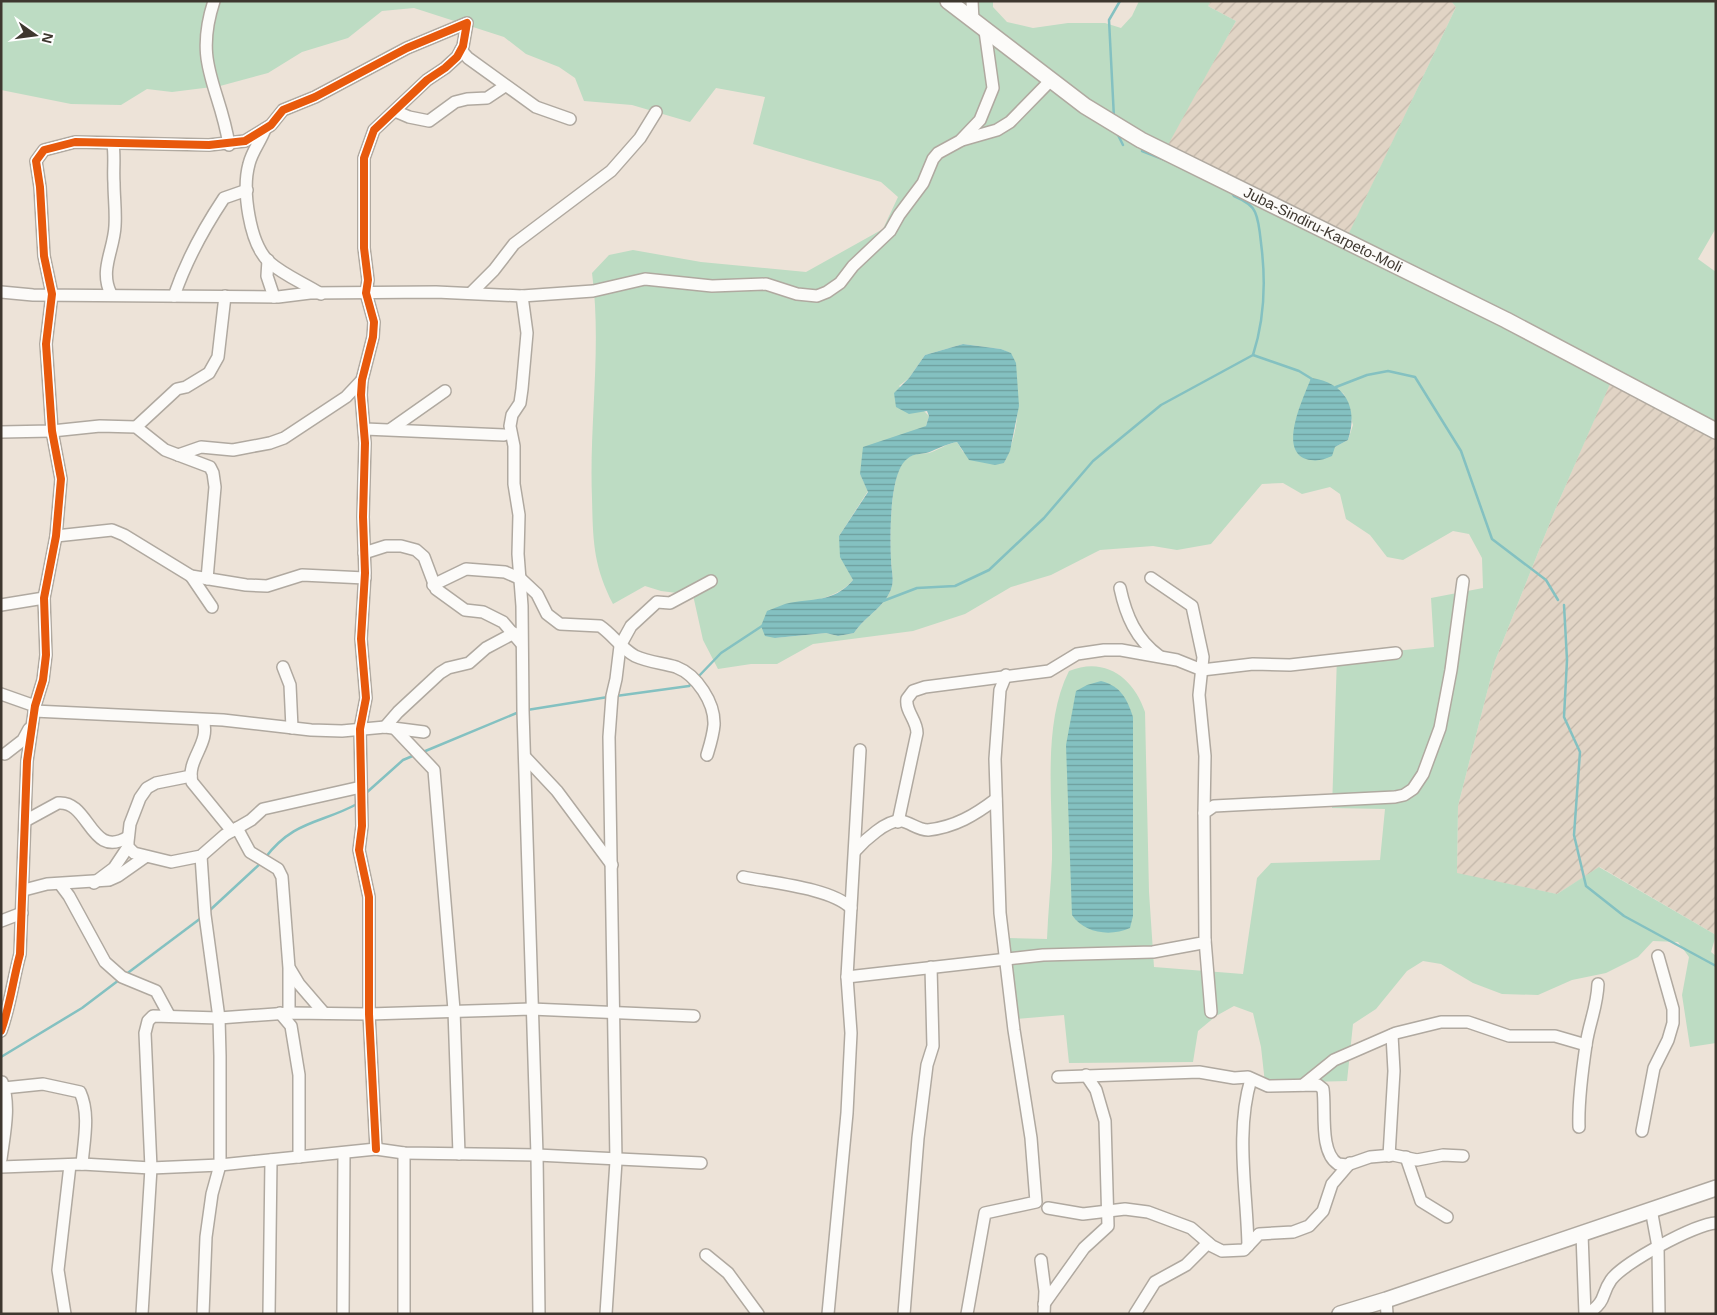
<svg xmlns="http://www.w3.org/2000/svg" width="1717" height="1315" viewBox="0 0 1717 1315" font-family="Helvetica,sans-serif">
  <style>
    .industrial { fill: url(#industrial-furrows) }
    .grass { fill: #bddcc3; fill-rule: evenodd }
    .water { fill: url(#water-rules) }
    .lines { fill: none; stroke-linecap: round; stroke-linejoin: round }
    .stream { stroke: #84c1c1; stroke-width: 2.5 }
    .minor-casing { stroke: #b0a9a0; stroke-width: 14 }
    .major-casing { stroke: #b0a9a0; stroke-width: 18 }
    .minor { stroke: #fcfbf9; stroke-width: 11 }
    .major { stroke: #fcfbf9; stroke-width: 15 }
    .cycleway-casing { stroke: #fff; stroke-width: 11 }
    .cycleway { stroke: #e8590c; stroke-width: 8 }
    .labels { text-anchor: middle; stroke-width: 4; stroke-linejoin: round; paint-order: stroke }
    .street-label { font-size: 15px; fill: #3e372f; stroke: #fff }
  </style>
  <defs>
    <pattern id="industrial-furrows" width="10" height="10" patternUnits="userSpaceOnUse" patternTransform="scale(1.25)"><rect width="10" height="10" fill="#e1d4c5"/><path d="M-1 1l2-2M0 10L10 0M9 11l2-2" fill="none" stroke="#c2b7aa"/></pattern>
    <pattern id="water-rules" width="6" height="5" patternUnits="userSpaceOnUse" patternTransform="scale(1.25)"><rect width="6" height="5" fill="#84c1c1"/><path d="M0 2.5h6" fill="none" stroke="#6d9e9d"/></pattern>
  </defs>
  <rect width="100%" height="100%" fill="#ede3d8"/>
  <!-- industrial -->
  <g class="industrial">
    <polygon points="1211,1 1451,1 1456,7 1349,234 1167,145 1236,21 1208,6"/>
    <polygon points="1610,383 1716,439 1716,935 1600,867 1557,894 1457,874 1458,806 1495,661 1555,510"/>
  </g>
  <!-- grass -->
  <path class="grass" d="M1,1h992v6l14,15 26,6 35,-5h37l16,5 11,-12 7,-15h72l-3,5 28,15 -68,124 181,88 107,-226 -5,-6h265v227l-18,31 18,13v167l-106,-55 -55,126 -60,151 -37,145 -1,67 100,21 42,-27 117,68 -5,17 5,4v87l-26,4 -8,-52 7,-38 -11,-15 -25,-1 -15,16 -32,16 -34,7 -34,15 -36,-1 -29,-11 -32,-19 -18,-3 -16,10 -31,38 -23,15 -6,57 -82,2 -4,-36 -8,-34 -19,-7 -18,10 -18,15 -5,31 -124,1 -5,-48 -49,4 -7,-81 39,1c1,-27 4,-54 5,-80 1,-59 -10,-135 17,-188 36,-15 65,7 76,41l4,180 5,75 89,7 14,-96 14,-15 109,-3 5,-51 -53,-1 5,-151 97,-10 -3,-49 52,-10 -1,-30 -13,-24 -16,-3 -50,29 -16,-3 -17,-22 -24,-16 -6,-25 -10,-7 -28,7 -19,-11 -21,1 -51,60 -34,6 -24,-4 -53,4 -49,25 -40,12 -46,27 -52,17 -100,13 -36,20h-26l-33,5 -15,-29 -10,-45 -32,-4 -16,-5 -32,18c-20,-39 -20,-64 -21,-106 -3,-75 10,-151 0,-225l17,-18 24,-5 68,12 105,10 77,-43 15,-32 -17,-15 -128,-38 12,-47 -49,-9 -26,34 -58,-17 -48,-4 -9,-23 -16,-11 -33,-13 -22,-17 -90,-29 -32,3 -34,27 -46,14 -34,21 -48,13 -48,6 -25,-3 -26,16 -50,-1 -70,-14zM963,344l38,5 9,4c10,40 12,72 -6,110l-41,-11 -6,-10c-12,2 -18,8 -28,11 -8,1 -15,0 -22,5 -18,15 -17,79 -16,101 0,8 3,19 1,27 -5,20 -27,30 -38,47l-16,3 -12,-3 -51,5 11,-34c25,-3 49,-4 67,-24l-5,-10 -9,-34 29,-45 -8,-17 66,-48 3,-10 -30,-30 10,-8 16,-23zM1340,391l4,3 9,31 -5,15 -13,7z"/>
  <!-- water -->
  <g class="water">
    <path d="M963,344l38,5 10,4 5,10 3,43 -9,45 -6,12 -9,2 -26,-5 -12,-18c-10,2 -16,5 -25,9 -8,4 -17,1 -25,8 -18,14 -17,78 -16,100 0,9 3,19 1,27 -5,20 -27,30 -38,47l-16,3 -12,-3 -51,5 -10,-2 -4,-10 6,-15c6,-2 12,-5 18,-7 28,-7 47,0 68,-24l-13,-23 -1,-21 29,-44 -8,-18 3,-27 63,-21 3,-10 -2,-5 -18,3 -13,-7 -2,-14 15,-15 16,-23z"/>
    <path d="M1311,378c34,4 48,30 37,62l-13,7 -3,9c-9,4 -16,6 -26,3 -28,-10 -2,-62 5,-81z"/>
    <path d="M1101,681c20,5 26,18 32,36v199l-3,12c-20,9 -46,5 -58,-13l-6,-170 10,-54 11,-6z"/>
  </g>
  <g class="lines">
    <!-- stream -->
    <g class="stream">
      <polyline points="1114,118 1109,20 1120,1"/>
      <polyline points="1117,133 1123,145"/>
      <polyline points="1142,151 1165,160"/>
      <polyline points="1253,355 1299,371 1312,379"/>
      <polyline points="1336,387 1367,375 1388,371 1415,377 1461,451 1492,539 1546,580 1558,600"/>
      <path d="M883,601l34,-13 38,-2 34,-16 55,-52 49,-57 68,-56 92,-50c12,-37 13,-74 8,-112 -1,-10 -2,-22 -6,-31 -3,-8 -14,-13 -21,-16l-3,-5"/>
      <polyline points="1564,605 1567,660 1564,717 1580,752 1574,835 1586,886 1624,916 1716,966"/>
      <polyline points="697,678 721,653 762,626"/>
      <polyline points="616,696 689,686 693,682"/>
      <polyline points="527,710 608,697"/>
      <polyline points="423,752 519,712"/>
      <polyline points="365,794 403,760 415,755"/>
      <path d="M265,858c29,-38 55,-34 92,-54"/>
      <polyline points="209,911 262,862"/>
      <polyline points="125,975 201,918"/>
      <polyline points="1,1057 82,1008 119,980"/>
    </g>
    <!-- minor casing -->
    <g class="minor-casing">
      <g id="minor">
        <path d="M214,1c-21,64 6,85 15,144"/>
        <polyline points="972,1 973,21"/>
        <polyline points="461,50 468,58 536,107 570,119"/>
        <polyline points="395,111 409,117 429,121 455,102 467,99 487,98 505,86"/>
        <path d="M265,129c-4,12 -13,22 -16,35 -7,25 0,79 20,98 16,14 35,21 52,32"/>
        <polyline points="962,140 997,130 1010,122 1051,80"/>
        <polyline points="268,260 267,276 274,297"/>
        <polyline points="1,292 33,295 278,297 310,293 436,292 522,296 593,291 645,279 712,286 766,284 797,294 817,296 827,292 840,283 853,266 890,231 899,215 923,183 933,159 938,153 960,141 980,120 993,88 985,31"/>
        <polyline points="471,293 494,270 514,244 611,171 640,138 656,112"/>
        <path d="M111,294c-12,-24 3,-44 4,-68 1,-15 -1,-29 -1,-43 -1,-13 1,-25 -1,-39"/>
        <path d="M174,296c12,-35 30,-68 50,-98l23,-8"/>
        <polyline points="522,296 527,333 522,389 520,403 512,415 510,426 514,446 514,484 519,515 518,554 522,606 523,711 537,1155 539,1314"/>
        <polyline points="136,427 177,389 186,387 209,373 218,357 225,296"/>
        <polyline points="365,429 504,435"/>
        <polyline points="391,429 445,391"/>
        <polyline points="1,432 52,431 100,426 136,427 165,450 210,467 213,473 215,487 207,579"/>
        <polyline points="178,455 201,447 233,450 270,443 284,438 346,397 362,380"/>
        <polyline points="56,536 112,530 124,535 191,576 246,585 267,586 302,575 365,578"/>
        <polyline points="364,553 386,546 401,546 416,550 424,557 436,589 465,610 483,612 503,622 521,643"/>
        <polyline points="191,576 212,607"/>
        <polyline points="1151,578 1192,606 1203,657 1199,695 1205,756 1204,813"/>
        <path d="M433,585l33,-16 39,3 16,7 16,15 10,20 13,10 40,2c13,9 21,22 35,30 13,6 27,7 41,11 21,8 39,36 38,58 -1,11 -4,20 -7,30"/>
        <path d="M1120,588c6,28 16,51 39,68"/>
        <polyline points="1,605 44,598"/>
        <polyline points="283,667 290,685 292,728"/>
        <polyline points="1,694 35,706"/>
        <polyline points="34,711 223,720 311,730 342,731 385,727 424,732"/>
        <path d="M203,720c8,24 -17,39 -11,62l40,49"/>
        <polyline points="385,727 398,712 440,673 448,668 469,663 486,648 514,633"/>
        <polyline points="396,730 434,770 454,1010 459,1154"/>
        <polyline points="5,754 23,740 29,729"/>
        <polyline points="526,758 557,791 612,865"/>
        <polyline points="191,776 156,783 147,788 140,798 130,824 128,842 128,847 134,853 171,862 201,856 225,835 251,820 263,809 361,787"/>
        <path d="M25,821l33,-18c32,-3 32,57 70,34"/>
        <path d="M898,822l19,-89c0,-13 -12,-22 -10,-34l6,-8 12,-4 124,-16 28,-17 27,-4h17l56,10 25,10 51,-6 37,1 106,-12"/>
        <polyline points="237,828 250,852 278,869 282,877 289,968 289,1013"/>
        <path d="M855,851c9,-10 32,-32 47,-30 9,2 16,9 26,9 27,-3 47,-15 68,-31"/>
        <polyline points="201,856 205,915 219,1018 220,1056 220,1165 212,1194 206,1237 203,1314"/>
        <path d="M743,877c29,6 88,11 108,31"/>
        <polyline points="94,883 114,868 128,847"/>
        <polyline points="60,884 69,896 105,962 122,977 156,991 169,1015"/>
        <polyline points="24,890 47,884 109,880 118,876 145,857"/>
        <polyline points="1,921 22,913"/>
        <polyline points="1205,940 1211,1012"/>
        <polyline points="290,969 299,984 324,1013"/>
        <polyline points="847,977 1043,955 1153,952 1202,943 1205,940 1204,813 1214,806 1395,797 1404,795 1413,789 1423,774 1440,728 1451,670 1463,581"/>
        <polyline points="280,1013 291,1026 299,1075 299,1157"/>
        <path d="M1,1031c9,-25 12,-51 19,-77l7,-193 8,-55 8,-26 3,-25 -2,-57 12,-62 5,-57 -9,-48 -6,-87 6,-50 -8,-38 -4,-69 -4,-26 8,-11 31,-8 134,3 36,-4 26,-16 12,-15 32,-13 92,-49 60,-25 -4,23 -6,11 -12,11 -18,12 -53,50 -10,28v90l4,32 -2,13 8,29 -1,15 -11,43 -1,15 4,48 -2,74 2,56 -4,66 5,59 -6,31 2,97 -3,24 10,47v117l7,135"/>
        <path d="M1058,1077l141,-5 35,6 14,-1 20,9 50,-1 5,4c3,21 -4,63 15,75l9,1 23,-8 23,-2 24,5 26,-5 20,1"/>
        <polyline points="1303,1085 1334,1060 1396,1033 1441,1022 1468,1022 1509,1036 1555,1036 1586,1045"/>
        <path d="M4,1088l39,-4 37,8c10,22 4,48 2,72"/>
        <path d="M1579,1127c-1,-26 3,-55 7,-82 3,-22 11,-37 12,-61"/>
        <polyline points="1642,1131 1654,1068 1668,1040 1673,1023 1673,1009 1658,956"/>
        <polyline points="404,1153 404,1314"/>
        <polyline points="1389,1156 1394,1071 1392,1035"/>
        <polyline points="1406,1157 1421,1201 1447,1217"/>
        <path d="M1,1159c3,-24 10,-54 1,-77"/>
        <polyline points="1,1167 82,1164 151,1168 220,1165 376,1149 404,1153 537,1155 701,1163"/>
        <polyline points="1048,1208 1083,1214 1125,1209 1148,1212 1191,1228 1212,1246 1222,1251 1244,1250 1259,1234 1293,1232 1309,1226 1323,1211 1332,1184 1350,1163"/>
        <polyline points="1651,1209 1658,1247 1659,1314"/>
        <polyline points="1582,1234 1585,1314"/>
        <path d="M1248,1246c-1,-54 -13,-114 3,-167"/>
        <polyline points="706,1255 728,1273 758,1314"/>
        <polyline points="1041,1260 1045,1291 1044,1314"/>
        <polyline points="1386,1300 1387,1314"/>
        <polyline points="1044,1304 1084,1248 1108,1226 1105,1121 1096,1090 1086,1075"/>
        <polyline points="65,1314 58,1270 70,1165"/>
        <polyline points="142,1314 151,1168 145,1033 148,1021 153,1016 219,1018 289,1013 369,1014 531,1009 694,1016"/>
        <polyline points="269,1314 271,1160"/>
        <polyline points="343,1314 344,1153"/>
        <polyline points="606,1314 616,1161 609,737 612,696 616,679 620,646 631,626 657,602 670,603 711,581"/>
        <polyline points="828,1314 847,1113 851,1033 847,977 860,750"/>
        <polyline points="904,1314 918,1138 927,1065 933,1046 931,967"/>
        <polyline points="967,1314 985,1213 1036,1202 1031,1138 1014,1030 1000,913 995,759 1000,690 1006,675"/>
        <polyline points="1135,1314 1155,1282 1186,1265 1208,1243"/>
        <path d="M1588,1314c20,-15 12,-18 23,-34 12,-17 84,-56 105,-57"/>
      </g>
    </g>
    <!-- major casing -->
    <g class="major-casing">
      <g id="major">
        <path id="s1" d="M948,1l137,105 56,34 365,180 210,111"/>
        <polyline points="1340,1314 1386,1300 1716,1188"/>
      </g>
    </g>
    <!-- minor -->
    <use href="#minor" class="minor"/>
    <!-- major -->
    <use href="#major" class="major"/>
    <!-- cycleway casing -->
    <g class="cycleway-casing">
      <path id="cycleway" d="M1,1031c9,-25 12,-51 19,-77l7,-193 8,-55 8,-26 3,-25 -2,-57 12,-62 5,-57 -9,-48 -6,-87 6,-50 -8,-38 -4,-69 -4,-26 8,-11 31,-8 134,3 36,-4 26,-16 12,-15 32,-13 92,-49 60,-25 -4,23 -6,11 -12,11 -18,12 -53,50 -10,28v90l4,32 -2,13 8,29 -1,15 -11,43 -1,15 4,48 -2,74 2,56 -4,66 5,59 -6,31 2,97 -3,24 10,47v117l7,135"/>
    </g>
    <!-- cycleway -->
    <use href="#cycleway" class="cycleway"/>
  </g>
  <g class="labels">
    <!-- street labels -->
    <g class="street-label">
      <text dy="5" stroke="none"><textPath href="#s1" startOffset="441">Juba-Sindiru-Karpeto-Moli</textPath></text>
    </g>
  </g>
  <!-- border -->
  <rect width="1717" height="1315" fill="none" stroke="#3e372f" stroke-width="5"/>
  <!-- north arrow -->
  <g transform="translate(35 35) rotate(104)" stroke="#ffffff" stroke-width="4" paint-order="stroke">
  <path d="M0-4L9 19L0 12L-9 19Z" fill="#3e372f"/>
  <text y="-8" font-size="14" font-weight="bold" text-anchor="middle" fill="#3e372f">N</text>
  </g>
</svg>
